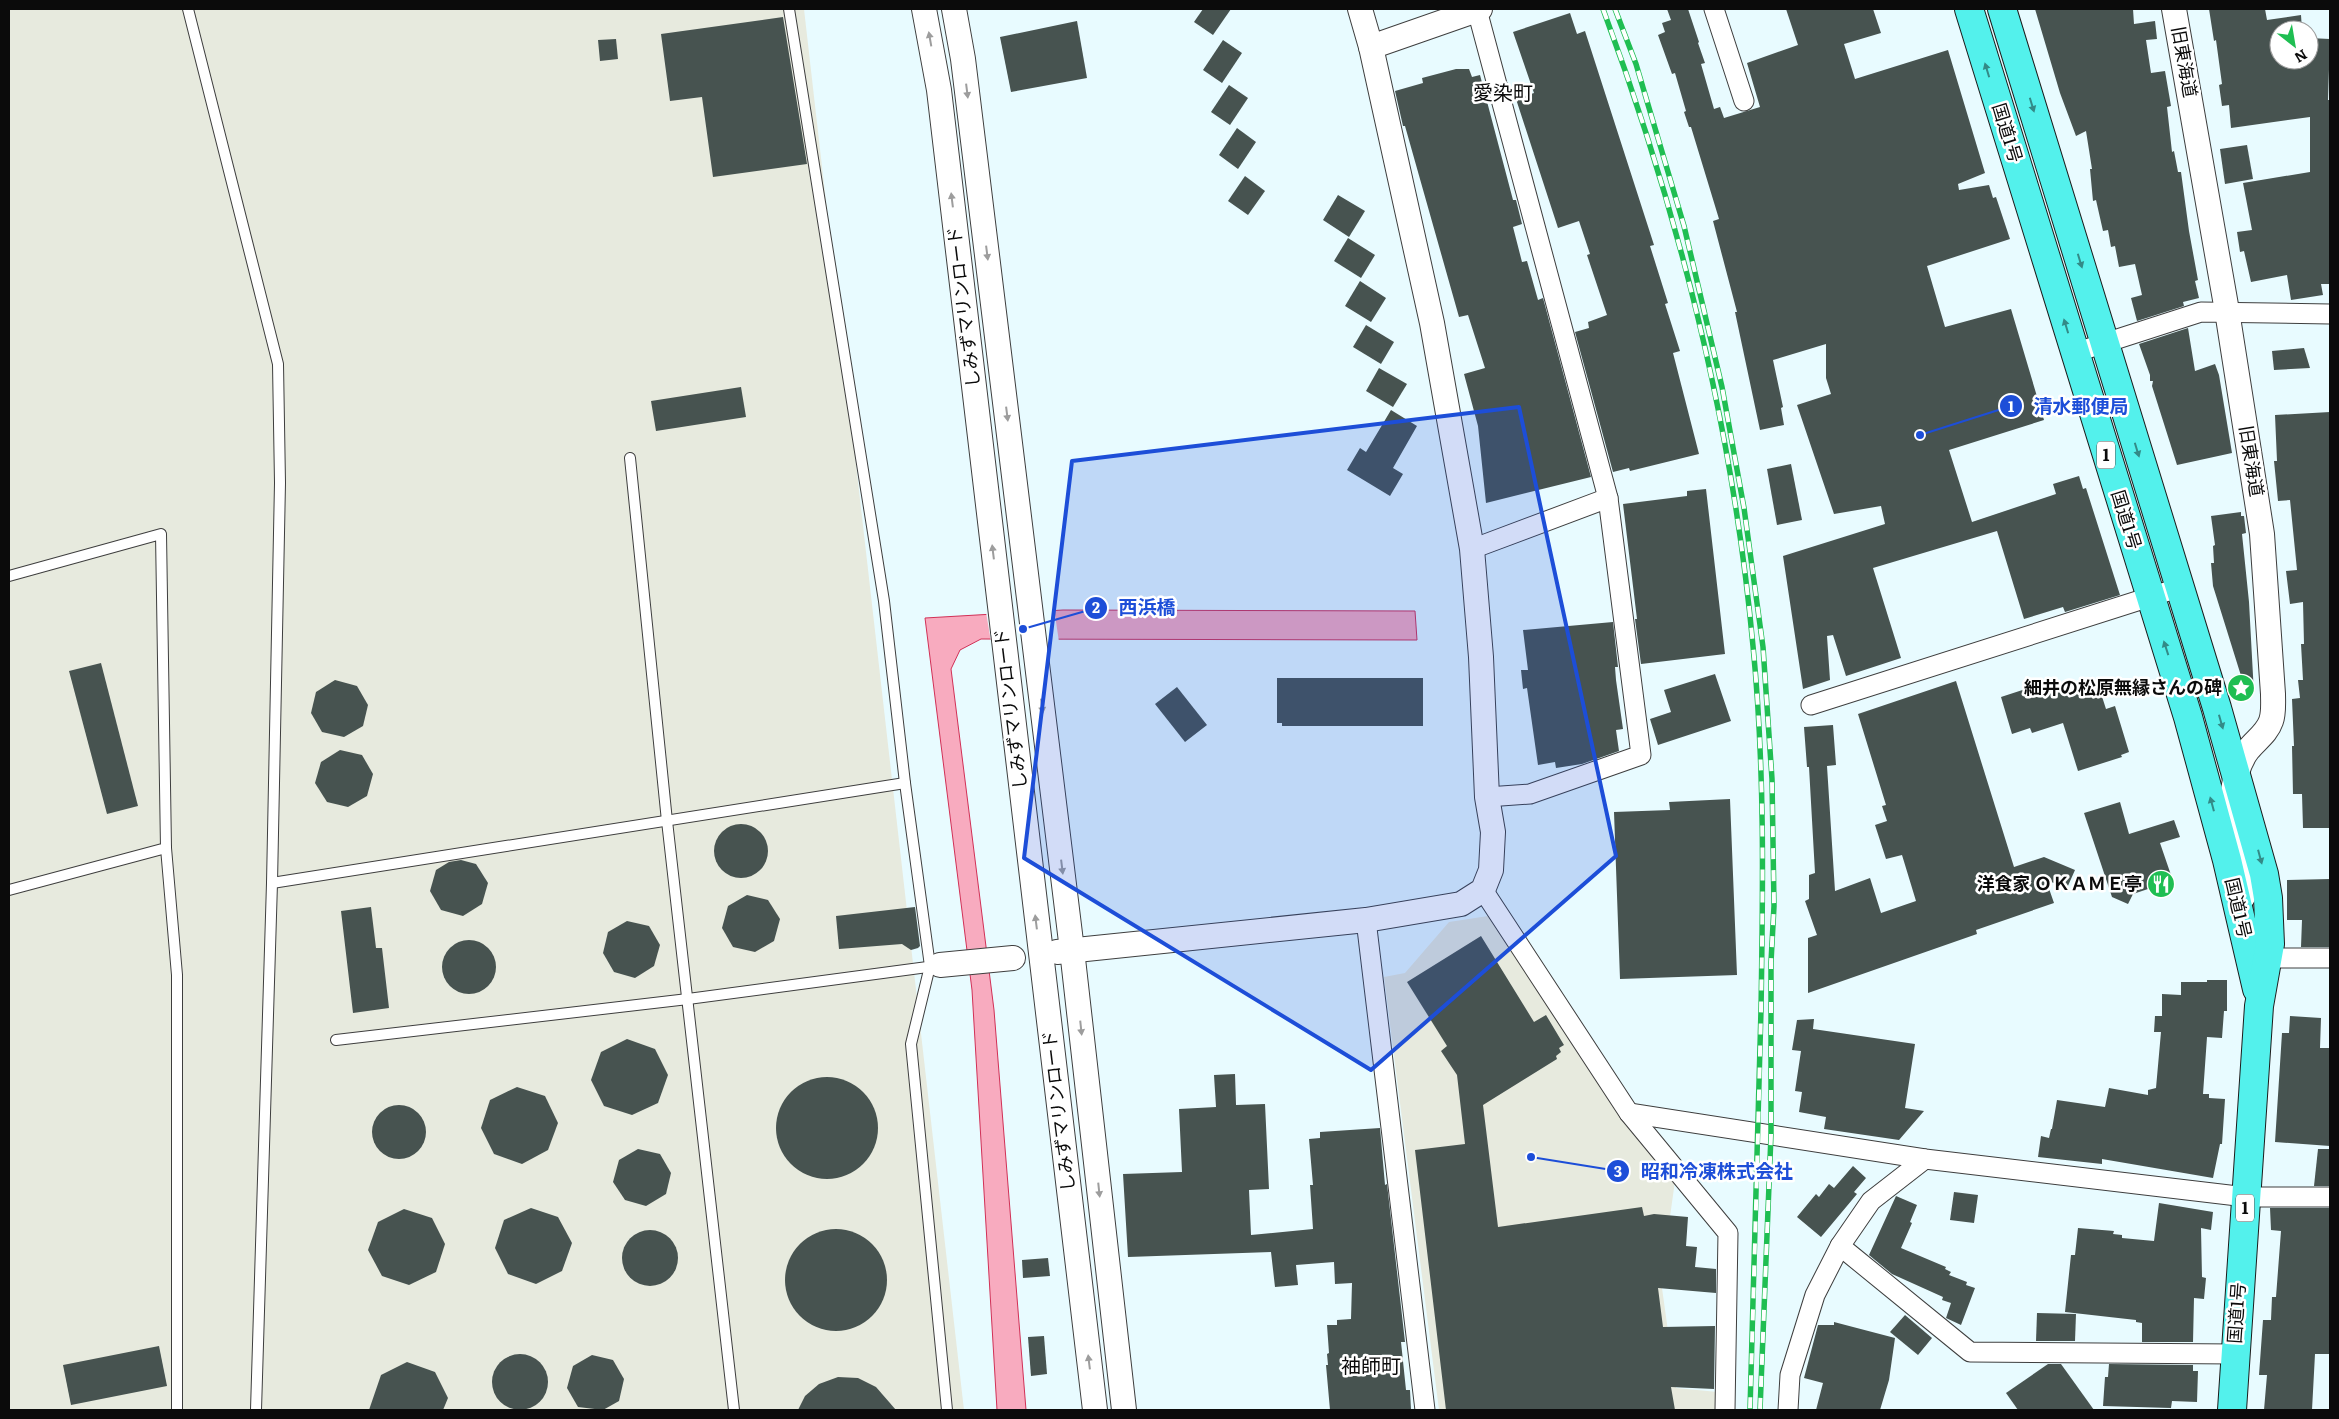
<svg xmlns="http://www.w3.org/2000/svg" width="2339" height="1419" viewBox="0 0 2339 1419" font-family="Literata,'Noto Sans JP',serif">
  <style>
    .industrial { fill: #e7eade }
    .water { fill: #f8abbf; stroke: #d13056 }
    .pier { fill: #e8fbff }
    .building { fill: #475350 }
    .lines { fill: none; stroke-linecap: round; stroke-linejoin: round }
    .service-casing { stroke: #3e3e3e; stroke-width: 12 }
    .minor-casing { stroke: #3e3e3e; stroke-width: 21 }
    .tertiary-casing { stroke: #3e3e3e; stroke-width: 26 }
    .trunk-casing { stroke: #1c1c1c; stroke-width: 30 }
    .service { stroke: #fff; stroke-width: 10 }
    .minor { stroke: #fff; stroke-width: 19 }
    .tertiary { stroke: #fff; stroke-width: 24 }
    .trunk { stroke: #53f1ec; stroke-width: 28 }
    .rail-casing { stroke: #1fbe52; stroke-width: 5.5 }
    .rail { stroke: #fff; stroke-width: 4; stroke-dasharray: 11; stroke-linecap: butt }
    .oneway { fill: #9d9d9d }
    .oneway2 { fill: #338a87 }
    .marked { fill: #1d4ed8; fill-opacity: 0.2; stroke: #1d4ed8; stroke-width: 4; stroke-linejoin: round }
    .labels { text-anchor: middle; stroke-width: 5; stroke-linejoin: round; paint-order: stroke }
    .shield { fill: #fff; stroke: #545454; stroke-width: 1 }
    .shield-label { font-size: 16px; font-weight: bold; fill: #0b0b0b }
    .street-label { font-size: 18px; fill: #0b0b0b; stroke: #fff }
    .poi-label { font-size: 18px; font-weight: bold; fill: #0b0b0b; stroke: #fff; text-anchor: end }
    .quarter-label { font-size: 20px; fill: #0b0b0b; stroke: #fff }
    .leader { fill: none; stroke: #1d4ed8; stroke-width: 2 }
    .callout-dot { fill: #1d4ed8; stroke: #fff; stroke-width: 2 }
    .mark-label { font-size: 15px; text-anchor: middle; font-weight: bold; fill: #fff }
    .callout-label { font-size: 19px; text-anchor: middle; font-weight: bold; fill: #1d4ed8; stroke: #fff; stroke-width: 5; stroke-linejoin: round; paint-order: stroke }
  </style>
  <rect width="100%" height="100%" fill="#e8fbff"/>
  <!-- industrial -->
  <g class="industrial">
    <polygon points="9,9 804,9 964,1410 9,1410"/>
    <polygon points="1488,916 1636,1134 1675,1181 1661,1281 1676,1388 1718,1392 1717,1410 1439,1410 1384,977 1405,973 1449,922"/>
  </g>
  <!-- water -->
  <polygon class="water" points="1063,610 1415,611 1417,640 981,639 960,650 951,669 994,1010 1026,1410 997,1410 972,990 925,618"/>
  <!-- pier -->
  <polygon class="pier" points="1054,608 1059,642 991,642 986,612"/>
  <!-- building -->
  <g class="building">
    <polygon points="1203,9 1231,9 1213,35 1194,22"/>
    <polygon points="1667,9 1688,9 1699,42 1698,43 1705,63 1701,64 1714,109 1720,107 1724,118 1760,107 1747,63 1798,45 1786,9 1873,9 1881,33 1844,44 1855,79 1948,50 1985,173 1958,184 1959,190 1989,185 1993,198 1996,197 2010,239 1927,266 1945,327 2011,309 2044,420 1949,450 1972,522 2056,494 2053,484 2079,476 2083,489 2086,488 2120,595 2065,612 2063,607 2024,619 1997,531 1873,568 1901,658 1846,676 1833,635 1827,636 1830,680 1803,689 1783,556 1885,524 1881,506 1834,514 1797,405 1831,394 1826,378 1826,344 1773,360 1783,407 1781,408 1784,425 1760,430 1735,312 1737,312 1713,221 1719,219 1691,127 1689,127 1684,112 1686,111 1675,73 1672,74 1658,35 1665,32 1662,23 1671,20"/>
    <polygon points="2035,9 2133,9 2134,24 2155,21 2157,39 2146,40 2151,73 2165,71 2171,106 2167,107 2172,152 2174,151 2178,172 2181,172 2189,231 2198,280 2195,281 2199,298 2183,302 2184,306 2137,321 2131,298 2142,295 2135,264 2119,267 2115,246 2111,247 2108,230 2103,231 2096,200 2093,201 2090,169 2092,169 2086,131 2076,136 2060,93"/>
    <polygon points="2209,9 2265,9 2267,20 2301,15 2302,30 2279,30 2279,60 2309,60 2309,38 2330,39 2328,100 2330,100 2330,284 2321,284 2323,295 2291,300 2287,275 2251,282 2244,251 2240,252 2237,232 2252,230 2243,183 2310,172 2310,117 2231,128 2229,105 2222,106 2219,85 2222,84 2216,40 2214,41"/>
    <polygon points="1570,13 1577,34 1585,31 1654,245 1650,246 1668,303 1665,304 1680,351 1673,353 1699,454 1630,471 1629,468 1613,472 1575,332 1589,328 1588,322 1607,315 1587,255 1590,254 1579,221 1558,228 1516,99 1534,93 1513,32"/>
    <polygon points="783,17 807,164 713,177 702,97 670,101 661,34"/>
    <polygon points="1077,21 1087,78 1011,92 1000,37"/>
    <polygon points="616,39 618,59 600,61 598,40"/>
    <polygon points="1223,40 1242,53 1222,83 1203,70"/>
    <polygon points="1456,69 1469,69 1472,77 1480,75 1513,200 1516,200 1522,224 1513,227 1522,262 1527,261 1538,300 1543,298 1591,477 1486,503 1478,426 1464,374 1485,368 1468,315 1459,317 1405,126 1403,126 1395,91 1423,83 1422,78"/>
    <polygon points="1229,85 1248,98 1230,125 1211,112"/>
    <polygon points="1237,128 1256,142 1238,169 1219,155"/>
    <polygon points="2247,145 2253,179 2225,184 2220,149"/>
    <polygon points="1245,176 1265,191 1248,215 1228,201"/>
    <polygon points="1338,195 1365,211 1349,237 1323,220"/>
    <polygon points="1348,238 1375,255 1361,278 1334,261"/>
    <polygon points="1360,281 1386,298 1371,322 1345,306"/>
    <polygon points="1366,325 1394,342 1381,364 1353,347"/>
    <polygon points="2188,328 2195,371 2215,364 2219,375 2232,453 2177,465 2152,386 2153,381 2150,381 2150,375 2139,344"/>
    <polygon points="2304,348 2310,368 2274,370 2272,351"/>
    <polygon points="1379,368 1407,384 1393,407 1366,391"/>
    <polygon points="741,387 746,417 656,431 651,401"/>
    <polygon points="1391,410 1417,426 1393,468 1403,474 1390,496 1347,470 1360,448 1366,452"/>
    <polygon points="2330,412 2330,828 2303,828 2302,794 2293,794 2292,746 2294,746 2292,699 2300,698 2298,680 2303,680 2301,644 2304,644 2303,602 2290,604 2286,571 2297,570 2290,500 2278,501 2274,461 2277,461 2275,415"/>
    <polygon points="1791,464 1802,520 1777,525 1767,469"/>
    <polygon points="1706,489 1725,654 1641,664 1635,619 1637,619 1623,504 1687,496 1687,491"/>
    <polygon points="2241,512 2241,516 2244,516 2246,533 2242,534 2249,602 2254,694 2247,695 2213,586 2211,563 2214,563 2213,546 2215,545 2211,516"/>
    <polygon points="1613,622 1618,667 1615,667 1616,680 1623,729 1616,730 1619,751 1582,764 1556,768 1555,762 1538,765 1527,688 1523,689 1521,670 1528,670 1523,630"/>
    <polygon points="101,663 138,806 107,814 69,671"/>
    <polygon points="1715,674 1731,721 1658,745 1650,719 1671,712 1664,690"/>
    <polygon points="1277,678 1423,678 1423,726 1282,726 1282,723 1277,723"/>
    <polygon points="335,680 357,686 368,705 363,726 344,737 322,732 311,713 316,692"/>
    <polygon points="1956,681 2014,867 2044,857 2075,870 2067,888 2046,880 2054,903 1976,930 1977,934 1808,993 1808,938 1817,935 1805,901 1809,899 1809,875 1815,873 1809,767 1807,767 1804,727 1833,725 1836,765 1827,766 1835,891 1870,878 1881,913 1916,901 1902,855 1886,859 1875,825 1887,821 1882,806 1886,805 1858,714"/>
    <polygon points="2097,681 2106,709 2115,706 2129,752 2121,755 2122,757 2078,771 2063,723 2032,733 2030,728 2012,734 2001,697 2044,683 2046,688 2062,682 2065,691"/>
    <polygon points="1177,687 1207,725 1185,742 1155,704"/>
    <polygon points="340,750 362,755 373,774 367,796 348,807 327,802 315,783 321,762"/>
    <polygon points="1730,799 1737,975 1620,979 1614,812 1670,810 1669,802"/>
    <polygon points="2120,802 2129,834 2174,820 2180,837 2160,843 2172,878 2159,883 2160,885 2133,894 2128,904 2112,897 2084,813"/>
    <circle cx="741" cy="851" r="27"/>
    <polygon points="461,860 476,864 488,883 482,904 463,916 441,910 430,891 436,870 449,862"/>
    <polygon points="2330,879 2330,947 2301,947 2302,920 2287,920 2287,880"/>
    <polygon points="747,895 768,900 780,919 774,941 755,952 733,947 722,928 728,906"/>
    <polygon points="371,907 376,948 382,948 389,1008 353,1013 341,911"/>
    <polygon points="915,907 920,946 918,948 911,950 902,944 839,949 836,916"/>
    <polygon points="627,921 649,926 660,945 654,966 635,978 614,972 603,953 608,932"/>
    <polygon points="1481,936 1534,1022 1546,1015 1564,1045 1559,1048 1561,1052 1556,1056 1557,1059 1483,1105 1498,1227 1642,1207 1644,1216 1654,1214 1688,1217 1686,1246 1697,1247 1695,1267 1716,1269 1716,1293 1658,1288 1663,1327 1715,1326 1714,1389 1671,1387 1675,1410 1446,1410 1415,1150 1465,1144 1457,1075 1441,1051 1447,1046 1407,982"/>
    <circle cx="469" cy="967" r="27"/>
    <polygon points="2207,980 2227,980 2227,1011 2224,1011 2222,1038 2207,1037 2203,1094 2209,1094 2209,1098 2225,1099 2222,1144 2220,1144 2213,1178 2102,1159 2102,1164 2038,1157 2041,1136 2049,1138 2051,1129 2052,1129 2057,1100 2105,1107 2109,1088 2148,1095 2148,1090 2156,1088 2161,1032 2154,1032 2155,1016 2162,1016 2162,994 2181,995 2181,982 2207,982"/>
    <polygon points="2290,1016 2321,1018 2320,1048 2330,1048 2330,1146 2275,1142 2282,1033 2289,1033"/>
    <polygon points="1814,1019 1813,1029 1915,1044 1905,1108 1924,1111 1899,1140 1824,1129 1826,1117 1799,1112 1802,1092 1795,1091 1801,1051 1792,1050 1797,1020"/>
    <polygon points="627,1039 655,1049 668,1075 658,1103 632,1115 604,1106 591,1080 601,1052"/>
    <polygon points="1235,1074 1236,1105 1265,1104 1269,1189 1249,1190 1251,1235 1313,1229 1310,1185 1313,1185 1309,1139 1320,1138 1320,1132 1380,1128 1385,1185 1387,1184 1405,1342 1401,1342 1406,1390 1410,1390 1411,1410 1330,1410 1326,1365 1328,1365 1327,1354 1329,1353 1327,1325 1337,1325 1337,1320 1351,1319 1352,1283 1335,1284 1334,1262 1296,1265 1298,1285 1275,1287 1271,1252 1128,1257 1123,1174 1182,1172 1179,1109 1216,1107 1214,1075"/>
    <circle cx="827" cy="1128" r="51"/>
    <polygon points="517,1087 545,1096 558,1123 548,1150 522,1164 494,1154 481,1128 490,1100"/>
    <circle cx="399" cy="1132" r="27"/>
    <polygon points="638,1149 660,1154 671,1173 666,1194 646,1206 625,1200 613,1182 619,1160"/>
    <polygon points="2318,1149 2330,1149 2330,1186 2314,1186"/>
    <polygon points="1853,1166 1866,1178 1854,1192 1857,1194 1821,1237 1797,1217 1816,1194 1819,1197 1829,1184 1834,1188"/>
    <polygon points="1954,1192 1978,1195 1974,1223 1950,1220"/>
    <polygon points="1896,1196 1917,1205 1910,1222 1912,1223 1901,1248 1946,1267 1945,1269 1951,1272 1949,1275 1967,1282 1966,1285 1975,1288 1961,1325 1946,1318 1951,1303 1942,1300 1943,1297 1892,1274 1869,1255"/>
    <polygon points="2159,1203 2213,1212 2211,1230 2201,1228 2202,1277 2206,1278 2204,1299 2194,1298 2193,1342 2142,1342 2142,1323 2136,1322 2136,1320 2065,1312 2071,1255 2075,1255 2078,1228 2114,1231 2113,1234 2122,1235 2122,1238 2154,1241"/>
    <polygon points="531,1208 558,1217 572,1243 562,1271 536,1284 508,1274 495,1248 504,1220"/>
    <polygon points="2270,1208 2330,1208 2330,1354 2315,1354 2312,1410 2264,1410 2267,1375 2259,1375 2263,1320 2271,1320 2272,1297 2276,1297 2281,1231 2271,1230"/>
    <polygon points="404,1209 432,1218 445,1244 436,1272 409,1285 382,1276 368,1250 378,1222"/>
    <circle cx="836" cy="1280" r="51"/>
    <circle cx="650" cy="1258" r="28"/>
    <polygon points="1048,1258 1050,1276 1023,1278 1022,1260"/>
    <polygon points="2037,1313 2076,1314 2075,1341 2036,1341"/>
    <polygon points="1905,1315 1932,1338 1918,1355 1890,1332"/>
    <polygon points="1834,1322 1895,1338 1889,1380 1880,1410 1816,1410 1823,1383 1804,1378 1818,1325 1834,1325"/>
    <polygon points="1044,1336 1047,1374 1031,1376 1028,1337"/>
    <polygon points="159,1346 167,1386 71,1405 63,1365"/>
    <circle cx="520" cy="1382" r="28"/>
    <polygon points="592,1355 613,1360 624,1379 619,1401 603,1410 578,1407 567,1388 573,1366"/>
    <polygon points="407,1362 435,1372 448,1398 443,1410 369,1410 381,1375"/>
    <polygon points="2048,1364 2061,1364 2094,1410 2018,1410 2006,1393"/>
    <polygon points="2109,1364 2193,1365 2193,1371 2198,1371 2197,1402 2172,1401 2171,1408 2103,1406 2105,1377 2108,1377"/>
    <polygon points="838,1377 858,1378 876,1387 896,1410 798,1410 805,1396 819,1384"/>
  </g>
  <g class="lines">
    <!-- service casing -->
    <g class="service-casing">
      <g id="service">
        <polyline points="188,9 278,364 280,483 272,883 256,1410"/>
        <polyline points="789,9 884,601 905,783 930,966 911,1044 947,1410"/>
        <polyline points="630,458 667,821 734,1410"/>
        <polyline points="9,576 161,534 166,848 9,890"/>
        <polyline points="166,848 177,975 177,1410"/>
        <polyline points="272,883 905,783"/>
        <polyline points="336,1040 688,999 935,966"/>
      </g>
    </g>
    <!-- minor casing -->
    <g class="minor-casing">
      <g id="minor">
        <polyline points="1714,9 1744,101"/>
        <polyline points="1477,10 1608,498 1641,755 1530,794 1487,797"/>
        <polyline points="2074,353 2201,312 2330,314"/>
        <polyline points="1472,549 1608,498"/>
        <polyline points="1811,705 2178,588"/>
        <polyline points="1483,890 1629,1113 1728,1233 1725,1410"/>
        <polyline points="1366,920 1425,1410"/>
        <polyline points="2257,958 2330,958"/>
        <polyline points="1629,1113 1925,1159 2246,1197 2330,1197"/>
        <polyline points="1840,1246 1970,1352 2235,1354"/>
        <polyline points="1788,1410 1790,1375 1815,1295 1840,1246 1871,1201 1925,1159"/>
      </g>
    </g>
    <!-- tertiary casing -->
    <g class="tertiary-casing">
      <g id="tertiary">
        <polyline points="924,9 939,90 1095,1410"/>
        <polyline points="954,9 963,59 1072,950 1124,1410"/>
        <path d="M2174,9l53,302 35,223 11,160c0,8 1,19 -2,27 -4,12 -15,19 -23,29 -10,13 -14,31 -16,47 -3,24 21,86 11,100"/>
        <polyline points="1371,47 1480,9"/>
        <polyline points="1057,952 1366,920 1461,904 1483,890 1491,870 1493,832 1487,797 1481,657 1472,549 1432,323 1371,47 1360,9"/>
        <polyline points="940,965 1013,958"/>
      </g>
    </g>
    <!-- trunk casing -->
    <g class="trunk-casing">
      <g id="trunk">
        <polyline points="1969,9 2188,717 2227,860 2257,989"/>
        <polyline points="2002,9 2217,708 2264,874 2268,898 2270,944 2259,1006 2232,1410"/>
      </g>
    </g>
    <!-- service -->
    <use href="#service" class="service"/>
    <!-- minor -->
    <use href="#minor" class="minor"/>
    <!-- tertiary -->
    <use href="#tertiary" class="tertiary"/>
    <!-- trunk -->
    <use href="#trunk" class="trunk"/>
    <!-- rail casing -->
    <g class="rail-casing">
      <g id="rail">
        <path d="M1603,9c76,204 130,420 150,637 12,122 10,243 8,364 -3,134 -7,267 -11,400"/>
        <polyline points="1615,9 1636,64 1684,226 1722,387 1744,508 1763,647 1772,779 1774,906 1771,962 1771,1135 1760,1410"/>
      </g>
    </g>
    <!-- rail -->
    <use href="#rail" class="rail"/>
  </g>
  <!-- one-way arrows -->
  <defs><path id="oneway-solid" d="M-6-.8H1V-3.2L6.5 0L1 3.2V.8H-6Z" transform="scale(1.25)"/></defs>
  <g class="oneway">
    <use href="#oneway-solid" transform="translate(930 39) rotate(-100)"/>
    <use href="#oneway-solid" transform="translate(967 91) rotate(83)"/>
    <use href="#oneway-solid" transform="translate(952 200) rotate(-97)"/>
    <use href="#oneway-solid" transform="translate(987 253) rotate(83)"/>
    <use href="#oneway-solid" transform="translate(1007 414) rotate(83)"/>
    <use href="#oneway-solid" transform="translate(993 552) rotate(-97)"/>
    <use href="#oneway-solid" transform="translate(1042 706) rotate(83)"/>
    <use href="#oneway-solid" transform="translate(1062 867) rotate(83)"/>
    <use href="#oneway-solid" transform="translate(1036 922) rotate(-97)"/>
    <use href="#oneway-solid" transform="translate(1081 1028) rotate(84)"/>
    <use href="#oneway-solid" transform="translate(1099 1190) rotate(84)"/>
    <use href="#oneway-solid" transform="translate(1089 1362) rotate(-97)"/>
  </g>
  <g class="oneway2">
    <use href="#oneway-solid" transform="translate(1987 70) rotate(-107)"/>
    <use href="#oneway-solid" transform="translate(2032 105) rotate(73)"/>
    <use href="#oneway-solid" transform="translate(2080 261) rotate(73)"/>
    <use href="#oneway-solid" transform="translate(2066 326) rotate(-107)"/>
    <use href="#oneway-solid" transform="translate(2137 450) rotate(73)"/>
    <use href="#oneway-solid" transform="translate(2166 648) rotate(-108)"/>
    <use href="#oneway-solid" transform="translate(2221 722) rotate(74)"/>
    <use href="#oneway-solid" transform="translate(2212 804) rotate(-105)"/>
    <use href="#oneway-solid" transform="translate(2260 857) rotate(75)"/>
  </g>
  <!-- marked area -->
  <path class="marked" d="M1519,407l97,449 -245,214 -347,-212 48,-397z"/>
  <!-- icons -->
  <defs>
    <g id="sight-disc" transform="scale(1.4375)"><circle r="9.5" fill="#1fbe52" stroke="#fff"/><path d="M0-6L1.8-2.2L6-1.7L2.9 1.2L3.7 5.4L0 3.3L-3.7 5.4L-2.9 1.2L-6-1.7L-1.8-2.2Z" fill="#fff"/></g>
    <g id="restaurant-disc" transform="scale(1.4375)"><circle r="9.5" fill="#1fbe52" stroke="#fff"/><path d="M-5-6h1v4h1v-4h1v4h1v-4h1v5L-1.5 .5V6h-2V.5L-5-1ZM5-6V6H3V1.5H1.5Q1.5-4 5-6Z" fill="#fff"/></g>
  </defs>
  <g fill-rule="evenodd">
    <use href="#sight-disc" x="2241" y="688"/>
    <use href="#restaurant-disc" x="2161" y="884"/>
  </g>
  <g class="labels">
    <!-- shield labels -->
    <g class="shield">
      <rect x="2097" y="441.5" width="18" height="27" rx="4"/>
      <rect x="2236" y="1194.5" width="18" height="27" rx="4"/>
    </g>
    <g class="shield-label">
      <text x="2106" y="461">1</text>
      <text x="2245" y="1214">1</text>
    </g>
    <!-- street labels -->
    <g class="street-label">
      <text transform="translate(2184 62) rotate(80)" y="6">旧東海道</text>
      <text transform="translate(2007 133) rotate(73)" y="6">国道1号</text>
      <text transform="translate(964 307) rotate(-97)" y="6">しみずマリンロード</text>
      <text transform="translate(2251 461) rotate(81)" y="6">旧東海道</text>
      <text transform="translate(2126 520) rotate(73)" y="6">国道1号</text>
      <text transform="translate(1011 709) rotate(-97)" y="6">しみずマリンロード</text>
      <text transform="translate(2238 908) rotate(77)" y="6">国道1号</text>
      <text transform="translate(1059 1111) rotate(-97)" y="6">しみずマリンロード</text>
      <text transform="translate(2237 1313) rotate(-86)" y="6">国道1号</text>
    </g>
    <!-- poi labels -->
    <g class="poi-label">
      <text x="2222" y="694">細井の松原無縁さんの碑</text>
      <text x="2142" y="890">洋食家 ＯＫＡＭＥ亭</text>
    </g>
    <!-- quarter labels -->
    <g class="quarter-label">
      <text x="1503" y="100">愛染町</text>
      <text x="1371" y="1373">袖師町</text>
    </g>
  </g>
  <!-- callouts -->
  <path class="leader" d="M1920 435L2011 406M1023 629L1096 608M1531 1157L1618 1171"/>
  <g class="callout-dot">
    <circle cx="1920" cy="435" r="5"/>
    <circle cx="1023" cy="629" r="5"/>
    <circle cx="1531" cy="1157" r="5"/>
    <circle cx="2011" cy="406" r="12"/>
    <circle cx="1096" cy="608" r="12"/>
    <circle cx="1618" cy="1171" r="12"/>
  </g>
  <g class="mark-label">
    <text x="2011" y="412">1</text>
    <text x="1096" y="613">2</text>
    <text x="1618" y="1177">3</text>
  </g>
  <g class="callout-label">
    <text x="2081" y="413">清水郵便局</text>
    <text x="1147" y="614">西浜橋</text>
    <text x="1717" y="1178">昭和冷凍株式会社</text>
  </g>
  <!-- border -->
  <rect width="2339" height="1419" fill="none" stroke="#0b0b0b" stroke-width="20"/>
  <!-- north arrow -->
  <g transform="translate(2294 45) rotate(149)"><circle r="24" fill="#ffffff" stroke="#9d9d9d"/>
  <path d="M0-4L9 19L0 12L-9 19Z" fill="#1fbe52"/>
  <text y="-8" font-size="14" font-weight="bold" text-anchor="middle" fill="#0b0b0b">N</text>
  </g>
</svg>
